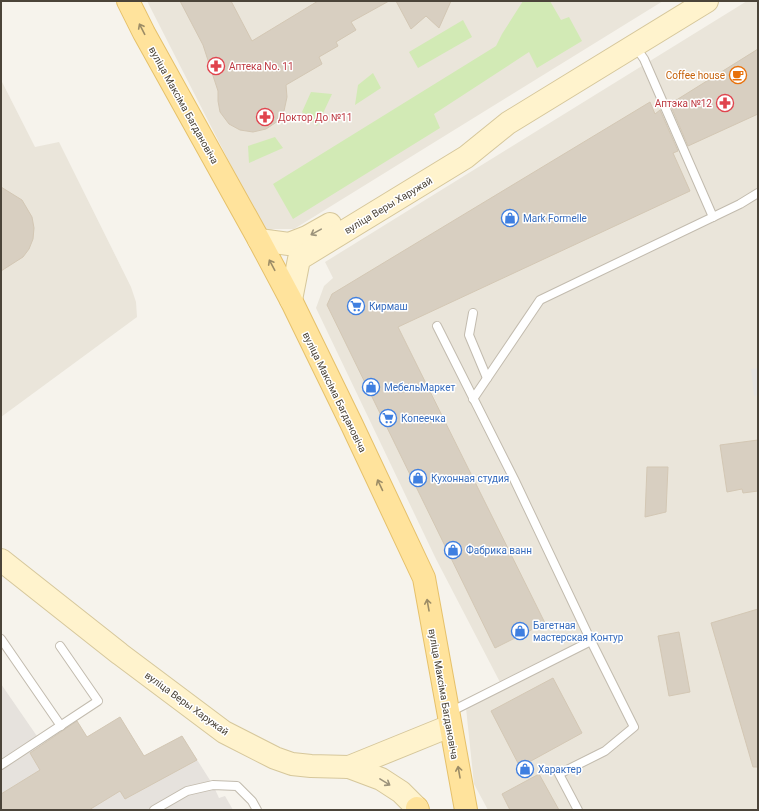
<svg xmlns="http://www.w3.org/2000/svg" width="759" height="811" viewBox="0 0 759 811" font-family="Roboto,sans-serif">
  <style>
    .residential { fill: #eae5da }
    .industrial { fill: #e6e2dd }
    .green { fill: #d2eab5 }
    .parking { fill: #e5e3e0 }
    .building { fill: #d8cfc1; stroke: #d3c7b4 }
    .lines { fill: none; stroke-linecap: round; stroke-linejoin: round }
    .service-casing { stroke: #c2bbae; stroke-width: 10 }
    .secondary-casing { stroke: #d6c79b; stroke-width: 24 }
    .primary-casing { stroke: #e6c16a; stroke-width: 24 }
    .service { stroke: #fff; stroke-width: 8 }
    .secondary { stroke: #fff3cd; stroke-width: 22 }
    .primary { stroke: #ffe39c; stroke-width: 22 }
    .oneway { stroke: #9c8c66 }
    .oneway2 { stroke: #9c937c }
    .labels { text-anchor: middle; stroke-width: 3; stroke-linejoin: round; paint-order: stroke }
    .health-label { font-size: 10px; fill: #be3a42; stroke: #fff; text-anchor: start }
    .food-label { font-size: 10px; fill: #c56008; stroke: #fff; text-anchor: end }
    .street-label { font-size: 10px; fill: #4b4439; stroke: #fff }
    .shop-label { font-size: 10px; fill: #366cbe; stroke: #fff; text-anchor: start }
  </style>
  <rect width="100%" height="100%" fill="#f6f3ec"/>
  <!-- residential -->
  <g class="residential">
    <polygon points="147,1 663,1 294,229 274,229 265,232"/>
    <polygon points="747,1 758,1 758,810 488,810 474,784 466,708 503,688 436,559 316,308 324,286 333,278 325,262"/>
    <polygon points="1,80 35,147 59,142 131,287 136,302 137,317 1,417"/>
  </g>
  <!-- industrial -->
  <polygon class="industrial" points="1,684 41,742 77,721 87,737 120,717 144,756 182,736 213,785 219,798 225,796 233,810 1,810"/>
  <!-- green -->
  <g class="green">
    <polygon points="523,1 550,1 561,20 569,17 582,41 537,68 529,52 434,114 440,128 293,219 273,184 496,46 502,34"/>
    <polygon points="463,20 472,37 418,68 409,52"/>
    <polygon points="373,73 381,88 355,105 358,85"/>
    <polygon points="311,92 332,94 317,126 302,112"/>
    <polygon points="275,137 283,148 249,163 248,146"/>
  </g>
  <!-- parking -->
  <polygon class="parking" points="758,368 758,395 754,396 751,369"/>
  <!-- building -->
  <g class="building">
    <polygon points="180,1 231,1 252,41 318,1 389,1 351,22 356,30 336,42 338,46 319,57 322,64 286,85 287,97 284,111 278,121 266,129 253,132 240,130 229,124 220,112 218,101 218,91 203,45"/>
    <polygon points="396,1 451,1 439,28 426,16 411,29"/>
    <polygon points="758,49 758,114 688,146 670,104"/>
    <polygon points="650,102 655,114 660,110 678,151 673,153 690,191 398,327 545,623 495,648 327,305 332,294"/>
    <polygon points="1,187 22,200 32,217 34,228 33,239 29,249 23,257 1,271"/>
    <polygon points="758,440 758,491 743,493 742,489 727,492 720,445"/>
    <polygon points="647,467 668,467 666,512 645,517"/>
    <polygon points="758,609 758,767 753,767 711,623"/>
    <polygon points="679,632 690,692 669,696 658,636"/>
    <polygon points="553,678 582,733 520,767 491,711"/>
    <polygon points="120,717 144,756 182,736 197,760 125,799 120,791 89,810 1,810 1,794 40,770 30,753 77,721 87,737"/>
    <polygon points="539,774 559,810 510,810 502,794"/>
  </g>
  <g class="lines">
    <!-- service casing -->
    <g class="service-casing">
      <g id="service">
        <polyline points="635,46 644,59 713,217"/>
        <polyline points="473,313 469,335 487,378"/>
        <polyline points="437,326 514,479 591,641 634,727 605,751 559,774 578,810"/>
        <polyline points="473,399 540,300 713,217 740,204 758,193"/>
        <polyline points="1,639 61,726"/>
        <polyline points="450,712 591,641"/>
        <polyline points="1,765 98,701 60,646"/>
        <polyline points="154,810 187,791 213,785 237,786 252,801 257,810"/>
      </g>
    </g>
    <!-- secondary casing -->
    <g class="secondary-casing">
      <g id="secondary">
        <polyline points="259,240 289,244 307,237 330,224"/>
        <polyline points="291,300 299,259 466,157 508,123 707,1"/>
        <polyline points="1,560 120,654 224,732 275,758 292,764 311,766 349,767 381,779 401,792 417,808"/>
        <polyline points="349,767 450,726"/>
      </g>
    </g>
    <!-- primary casing -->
    <g class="primary-casing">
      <g id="primary">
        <polyline points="128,1 144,33 259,240 291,300 352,425 424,578 466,810"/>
        <polyline points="417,808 418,810"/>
      </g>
    </g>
    <!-- service -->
    <use href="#service" class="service"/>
    <!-- secondary -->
    <use href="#secondary" class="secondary"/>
    <!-- primary -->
    <use href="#primary" class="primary"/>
  </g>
  <!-- one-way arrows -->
  <defs><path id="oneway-shaft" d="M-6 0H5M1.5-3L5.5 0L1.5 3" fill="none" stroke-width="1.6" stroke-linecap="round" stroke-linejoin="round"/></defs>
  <g class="oneway">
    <use href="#oneway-shaft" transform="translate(142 29) rotate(-117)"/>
    <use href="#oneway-shaft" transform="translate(272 265) rotate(-118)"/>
    <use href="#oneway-shaft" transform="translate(380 485) rotate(-115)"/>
    <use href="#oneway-shaft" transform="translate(428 605) rotate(-100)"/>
    <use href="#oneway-shaft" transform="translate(459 772) rotate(-100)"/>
  </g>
  <g class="oneway2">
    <use href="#oneway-shaft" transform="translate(316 232) rotate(151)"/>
    <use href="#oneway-shaft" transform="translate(385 782) rotate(32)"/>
  </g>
  <!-- icons -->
  <defs>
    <g id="pharmacy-ring" transform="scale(0.9)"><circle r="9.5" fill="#fff" stroke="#e0444e" stroke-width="1.5"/><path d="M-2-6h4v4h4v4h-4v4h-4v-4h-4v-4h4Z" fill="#e0444e"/></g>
    <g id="cafe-ring" transform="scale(0.9)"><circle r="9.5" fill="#fff" stroke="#e8710a" stroke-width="1.5"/><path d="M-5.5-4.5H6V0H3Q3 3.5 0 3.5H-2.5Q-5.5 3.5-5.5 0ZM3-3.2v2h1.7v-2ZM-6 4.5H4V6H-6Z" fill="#e8710a"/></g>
    <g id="shop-ring" transform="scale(0.9)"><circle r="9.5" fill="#fff" stroke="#3f7fe0" stroke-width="1.5"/><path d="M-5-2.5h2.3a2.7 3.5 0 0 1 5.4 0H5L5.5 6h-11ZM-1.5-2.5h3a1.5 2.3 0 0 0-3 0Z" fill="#3f7fe0"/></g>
    <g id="supermarket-ring" transform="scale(0.9)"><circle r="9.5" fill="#fff" stroke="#3f7fe0" stroke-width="1.5"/><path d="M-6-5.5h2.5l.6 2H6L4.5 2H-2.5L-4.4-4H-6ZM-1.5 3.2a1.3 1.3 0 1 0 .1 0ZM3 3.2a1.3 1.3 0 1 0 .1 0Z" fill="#3f7fe0"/></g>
  </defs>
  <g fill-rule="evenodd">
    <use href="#pharmacy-ring" x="216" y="66"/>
    <use href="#cafe-ring" x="738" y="75"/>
    <use href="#pharmacy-ring" x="725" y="103"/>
    <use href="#pharmacy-ring" x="265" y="117"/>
    <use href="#shop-ring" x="510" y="218"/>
    <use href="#supermarket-ring" x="356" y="306"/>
    <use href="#shop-ring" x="371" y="387"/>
    <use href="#supermarket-ring" x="388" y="418"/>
    <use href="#shop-ring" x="418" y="478"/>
    <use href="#shop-ring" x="453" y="550"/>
    <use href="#shop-ring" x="520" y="631"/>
    <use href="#shop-ring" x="525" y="769"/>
  </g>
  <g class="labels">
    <!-- health labels -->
    <g class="health-label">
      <text x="229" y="70">Аптека No. 11</text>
      <text x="712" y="107" text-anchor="end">Аптэка №12</text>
      <text x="278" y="121">Доктор До №11</text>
    </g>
    <!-- food labels -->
    <g class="food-label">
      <text x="725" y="79">Coffee house</text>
    </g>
    <!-- street labels -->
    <g class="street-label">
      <text transform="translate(184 105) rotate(61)" y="4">вуліца Максіма Багдановіча</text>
      <text transform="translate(388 205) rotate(-31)" y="4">вуліца Веры Харужай</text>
      <text transform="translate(335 392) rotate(64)" y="4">вуліца Максіма Багдановіча</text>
      <text transform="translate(444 694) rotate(80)" y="4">вуліца Максіма Багдановіча</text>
      <text transform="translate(187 703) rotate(36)" y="4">вуліца Веры Харужай</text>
    </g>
    <!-- shop labels -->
    <g class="shop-label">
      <text x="523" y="222">Mark Formelle</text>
      <text x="369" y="310">Кирмаш</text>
      <text x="384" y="391">МебельМаркет</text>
      <text x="401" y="422">Копеечка</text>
      <text x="431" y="482">Кухонная студия</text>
      <text x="466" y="554">Фабрика ванн</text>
      <text x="533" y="629">Багетная<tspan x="533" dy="12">мастерская Контур</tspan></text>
      <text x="538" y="773">Характер</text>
    </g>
  </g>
  <!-- border -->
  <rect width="759" height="811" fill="none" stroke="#4b4439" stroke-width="4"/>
</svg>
